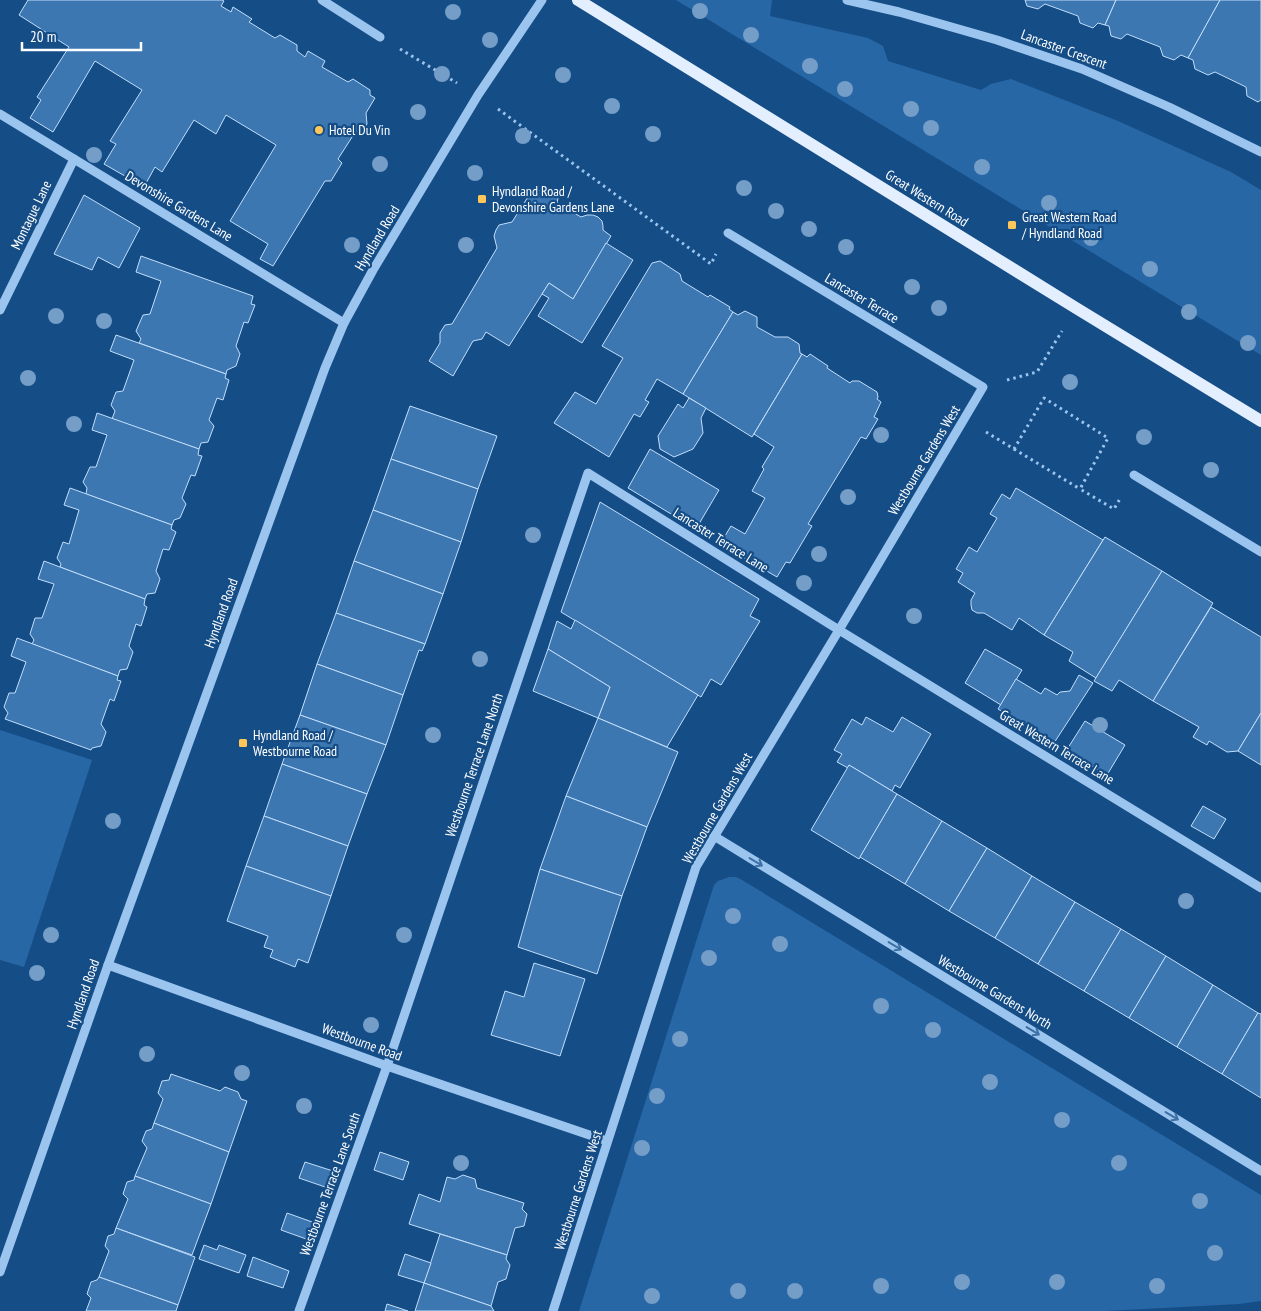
<svg xmlns="http://www.w3.org/2000/svg" width="1261" height="1311" viewBox="0 0 1261 1311" font-family="'PT Sans Narrow',sans-serif">
  <style>
    .green { fill: #2867a6 }
    .building { fill: #3d77b2; stroke: #c1defb }
    .lines { fill: none; stroke-linecap: round; stroke-linejoin: round }
    .path { stroke: #9bc5ee; stroke-width: 3; stroke-dasharray: 2.5 4; stroke-linecap: butt }
    .minor { stroke: #9bc5ee; stroke-width: 9 }
    .major { stroke: #e3efff; stroke-width: 12 }
    .tree { fill: #749dc7 }
    .oneway { stroke: #3d71a6 }
    .poi-dot { fill: #ffc759; stroke: #154d87; stroke-width: 2 }
    .labels { text-anchor: middle; stroke-width: 4.5; stroke-linejoin: round; paint-order: stroke }
    .street-label { font-size: 14px; fill: #fff; stroke: #154d87 }
    .poi-label { font-size: 14px; fill: #fff; stroke: #154d87; text-anchor: start }
  </style>
  <rect width="100%" height="100%" fill="#154d87"/>
  <!-- green -->
  <g class="green">
    <polygon points="676,0 772,0 770,16 868,38 883,46 888,61 981,90 991,84 1011,79 1118,121 1231,172 1261,190 1261,355"/>
    <polygon points="0,730 92,760 24,967 0,960"/>
    <polygon points="729,877 736,877 742,880 1261,1195 1261,1301 1239,1304 1106,1311 579,1311 714,885 718,881"/>
  </g>
  <!-- building -->
  <g class="building">
    <polygon points="28,0 222,0 224,1 221,6 231,12 233,7 252,19 249,22 275,38 280,35 297,45 297,51 305,57 308,51 325,61 322,67 348,82 353,79 370,90 370,95 375,98 366,113 367,124 364,129 359,133 354,134 338,159 342,163 331,181 325,181 273,266 260,259 268,244 230,221 276,145 226,115 216,134 194,120 162,172 155,167 144,187 104,164 116,144 110,141 142,90 95,61 53,132 30,118 41,100 37,97 69,47 19,15"/>
    <polygon points="1025,0 1116,0 1105,25 1098,23 1093,28 1080,23 1078,16 1045,4 1038,9 1027,6"/>
    <polygon points="1116,0 1220,0 1188,58 1181,55 1174,60 1163,56 1160,47 1127,34 1121,39 1111,36 1109,26 1105,25"/>
    <polygon points="1220,0 1261,0 1261,100 1258,102 1247,96 1246,87 1215,72 1208,75 1195,69 1193,60 1188,58"/>
    <polygon points="546,187 551,188 556,193 558,198 557,203 581,217 587,215 593,215 598,217 602,221 603,226 603,230 611,236 573,299 549,283 509,346 486,332 482,339 473,341 453,376 429,361 440,343 440,333 445,325 452,324 497,248 494,236 496,230 499,225 512,222 533,189 538,191"/>
    <polygon points="84,195 140,228 119,268 98,257 92,270 54,254"/>
    <polygon points="606,243 633,260 582,343 538,316 549,298 542,294 549,283 573,299"/>
    <polygon points="141,256 253,296 251,304 255,305 248,323 244,322 236,346 240,354 236,366 227,370 226,374 139,343 141,339 136,331 143,315 150,314 161,281 136,272"/>
    <polygon points="660,261 680,274 682,281 708,297 710,295 730,307 729,309 733,312 683,394 657,379 645,400 649,402 640,417 634,414 609,457 554,423 575,392 596,404 623,358 602,346 652,263"/>
    <polygon points="745,311 757,317 757,327 775,337 788,337 799,344 800,353 802,354 752,437 683,394 733,312 738,315"/>
    <polygon points="116,335 226,374 225,378 229,380 223,400 217,398 209,420 214,426 208,442 201,443 199,449 112,419 115,411 111,405 116,392 123,391 134,360 110,351"/>
    <polygon points="802,354 807,357 810,354 828,366 827,368 850,383 852,381 859,381 877,392 878,397 877,399 881,402 874,417 878,419 866,439 861,437 808,524 812,526 790,563 786,562 777,577 720,544 731,526 745,534 765,498 752,491 764,469 762,467 774,447 754,434"/>
    <polygon points="689,398 706,408 701,418 703,433 693,449 674,457 660,449 658,436 678,404 683,408"/>
    <polygon points="410,406 497,436 478,489 391,459"/>
    <polygon points="97,413 199,449 198,455 202,456 195,476 191,475 182,498 186,504 180,518 174,520 172,525 86,494 87,488 83,482 90,467 96,467 107,435 92,430"/>
    <polygon points="650,449 719,490 696,529 628,488"/>
    <polygon points="391,459 478,489 461,542 373,510"/>
    <polygon points="70,488 172,525 171,529 176,532 169,550 163,549 156,571 160,579 155,593 147,594 145,599 60,567 61,564 57,558 63,542 69,544 79,510 64,505"/>
    <polygon points="1016,488 1103,540 1044,635 1019,618 1012,630 984,613 977,613 972,610 971,605 971,600 975,593 958,582 963,573 956,569 969,547 977,552 997,518 990,514 1002,494 1010,499"/>
    <polygon points="600,502 759,599 750,616 760,621 721,685 711,679 701,697 561,612"/>
    <polygon points="373,510 461,542 443,594 354,561"/>
    <polygon points="1105,537 1162,571 1096,678 1069,661 1073,652 1044,635"/>
    <polygon points="44,561 145,599 144,605 147,607 141,626 136,624 129,646 133,652 127,669 120,670 118,676 32,644 34,640 30,634 35,618 42,618 54,584 38,579"/>
    <polygon points="354,561 443,594 425,644 336,613"/>
    <polygon points="1162,571 1213,603 1153,701 1119,680 1112,691 1094,681"/>
    <polygon points="1211,607 1261,637 1261,713 1238,751 1227,752 1209,741 1207,745 1193,737 1199,727 1153,701"/>
    <polygon points="336,613 425,644 422,651 419,650 403,695 317,664"/>
    <polygon points="575,620 698,695 667,747 598,718 610,687 548,649 557,621 571,629"/>
    <polygon points="17,638 118,676 117,680 121,681 114,701 110,699 101,724 106,732 101,746 92,748 91,750 5,719 8,713 4,707 9,693 15,693 26,662 11,656"/>
    <polygon points="548,649 610,687 598,718 533,691"/>
    <polygon points="985,649 1022,670 1001,705 965,683"/>
    <polygon points="317,664 403,695 386,745 300,715"/>
    <polygon points="1079,675 1093,683 1054,743 998,709 1016,679 1041,694 1045,688 1057,695 1060,692 1070,691"/>
    <polygon points="1261,713 1261,765 1238,751"/>
    <polygon points="300,715 386,745 367,794 282,764"/>
    <polygon points="866,717 893,732 902,717 931,734 900,788 895,785 892,791 849,765 848,768 837,762 842,754 834,750 852,719 862,725"/>
    <polygon points="598,718 678,752 647,827 566,796"/>
    <polygon points="1085,721 1125,745 1107,775 1066,751"/>
    <polygon points="282,764 367,794 348,846 264,816"/>
    <polygon points="849,765 897,794 859,859 811,830"/>
    <polygon points="897,794 942,821 905,884 860,857"/>
    <polygon points="566,796 647,827 622,896 540,869"/>
    <polygon points="1203,806 1226,819 1214,839 1191,826"/>
    <polygon points="264,816 348,846 331,896 246,866"/>
    <polygon points="942,821 987,848 949,911 905,884"/>
    <polygon points="987,848 1032,876 995,938 949,911"/>
    <polygon points="246,866 331,896 308,963 298,959 295,967 270,957 273,950 264,947 268,936 227,921"/>
    <polygon points="540,869 622,896 597,974 518,947"/>
    <polygon points="1032,876 1075,902 1038,964 995,938"/>
    <polygon points="1075,902 1121,929 1084,991 1038,964"/>
    <polygon points="1121,929 1166,956 1129,1018 1084,991"/>
    <polygon points="1166,956 1213,985 1177,1047 1129,1018"/>
    <polygon points="534,963 585,979 560,1056 491,1035 505,991 524,997"/>
    <polygon points="1213,985 1258,1013 1222,1074 1177,1047"/>
    <polygon points="1258,1013 1261,1014 1261,1098 1222,1074"/>
    <polygon points="171,1074 220,1091 225,1087 238,1092 241,1099 247,1101 229,1152 154,1123 163,1099 158,1093 162,1081 169,1080"/>
    <polygon points="154,1123 229,1152 211,1204 135,1176 147,1148 142,1141 146,1131 152,1129"/>
    <polygon points="380,1152 409,1162 403,1180 374,1170"/>
    <polygon points="305,1162 333,1171 328,1188 299,1178"/>
    <polygon points="463,1175 475,1179 477,1188 524,1203 522,1209 527,1214 524,1226 515,1228 507,1255 409,1224 419,1194 440,1202 447,1177 455,1179"/>
    <polygon points="135,1176 211,1204 192,1255 116,1228 128,1199 123,1194 127,1182 134,1180"/>
    <polygon points="287,1213 315,1223 309,1240 281,1230"/>
    <polygon points="116,1228 195,1257 178,1305 99,1277 109,1251 105,1246 108,1236 114,1234"/>
    <polygon points="440,1234 507,1255 506,1259 510,1265 506,1279 498,1282 491,1306 424,1283"/>
    <polygon points="204,1245 217,1250 219,1245 246,1255 239,1273 199,1259"/>
    <polygon points="405,1254 431,1263 424,1283 398,1275"/>
    <polygon points="253,1257 289,1271 283,1288 247,1276"/>
    <polygon points="99,1277 178,1305 176,1311 86,1311 91,1298 87,1294 91,1282 97,1280"/>
    <polygon points="424,1283 491,1306 494,1311 415,1311"/>
    <polygon points="387,1304 408,1311 385,1311"/>
  </g>
  <g class="lines">
    <!-- path -->
    <g class="path">
      <polyline points="400,49 457,83"/>
      <polyline points="498,109 711,264 716,254"/>
      <polyline points="1007,380 1037,372 1062,331"/>
      <polyline points="986,432 1014,449 1044,398 1108,438 1080,489 1114,509 1121,497"/>
      <polyline points="1014,449 1080,489"/>
    </g>
    <!-- minor -->
    <g class="minor">
      <polyline points="322,0 380,37"/>
      <polyline points="847,0 899,12 997,40 1082,69 1169,107 1261,152"/>
      <polyline points="0,114 344,323"/>
      <polyline points="0,310 74,159"/>
      <polyline points="1134,475 1261,552"/>
      <polyline points="714,836 1261,1171"/>
      <polyline points="108,965 387,1066 607,1141"/>
      <polyline points="0,1272 108,965 325,368 344,323 373,270 478,95 542,0"/>
      <polyline points="299,1311 387,1066 588,473 839,630 1261,888"/>
      <polyline points="553,1311 696,867 839,630 983,387 728,233"/>
    </g>
    <!-- major -->
    <polyline class="major" points="578,0 1076,308 1261,421"/>
  </g>
  <!-- trees -->
  <g class="tree">
    <circle cx="700" cy="11" r="8"/>
    <circle cx="453" cy="12" r="8"/>
    <circle cx="751" cy="35" r="8"/>
    <circle cx="490" cy="40" r="8"/>
    <circle cx="810" cy="66" r="8"/>
    <circle cx="442" cy="74" r="8"/>
    <circle cx="563" cy="75" r="8"/>
    <circle cx="845" cy="89" r="8"/>
    <circle cx="612" cy="106" r="8"/>
    <circle cx="911" cy="109" r="8"/>
    <circle cx="418" cy="112" r="8"/>
    <circle cx="931" cy="128" r="8"/>
    <circle cx="653" cy="134" r="8"/>
    <circle cx="523" cy="136" r="8"/>
    <circle cx="94" cy="155" r="8"/>
    <circle cx="380" cy="164" r="8"/>
    <circle cx="982" cy="167" r="8"/>
    <circle cx="475" cy="173" r="8"/>
    <circle cx="744" cy="188" r="8"/>
    <circle cx="1049" cy="203" r="8"/>
    <circle cx="776" cy="211" r="8"/>
    <circle cx="809" cy="229" r="8"/>
    <circle cx="1091" cy="238" r="8"/>
    <circle cx="352" cy="245" r="8"/>
    <circle cx="466" cy="245" r="8"/>
    <circle cx="846" cy="247" r="8"/>
    <circle cx="1150" cy="269" r="8"/>
    <circle cx="912" cy="287" r="8"/>
    <circle cx="939" cy="308" r="8"/>
    <circle cx="1189" cy="312" r="8"/>
    <circle cx="56" cy="316" r="8"/>
    <circle cx="104" cy="321" r="8"/>
    <circle cx="1248" cy="343" r="8"/>
    <circle cx="28" cy="378" r="8"/>
    <circle cx="1070" cy="382" r="8"/>
    <circle cx="74" cy="424" r="8"/>
    <circle cx="881" cy="435" r="8"/>
    <circle cx="1144" cy="437" r="8"/>
    <circle cx="1211" cy="470" r="8"/>
    <circle cx="848" cy="497" r="8"/>
    <circle cx="533" cy="535" r="8"/>
    <circle cx="819" cy="554" r="8"/>
    <circle cx="804" cy="583" r="8"/>
    <circle cx="914" cy="616" r="8"/>
    <circle cx="480" cy="659" r="8"/>
    <circle cx="1100" cy="725" r="8"/>
    <circle cx="433" cy="735" r="8"/>
    <circle cx="113" cy="821" r="8"/>
    <circle cx="1186" cy="901" r="8"/>
    <circle cx="733" cy="916" r="8"/>
    <circle cx="51" cy="935" r="8"/>
    <circle cx="404" cy="935" r="8"/>
    <circle cx="780" cy="944" r="8"/>
    <circle cx="709" cy="958" r="8"/>
    <circle cx="37" cy="973" r="8"/>
    <circle cx="881" cy="1006" r="8"/>
    <circle cx="371" cy="1025" r="8"/>
    <circle cx="933" cy="1030" r="8"/>
    <circle cx="680" cy="1039" r="8"/>
    <circle cx="147" cy="1054" r="8"/>
    <circle cx="242" cy="1073" r="8"/>
    <circle cx="990" cy="1082" r="8"/>
    <circle cx="657" cy="1096" r="8"/>
    <circle cx="304" cy="1106" r="8"/>
    <circle cx="1062" cy="1120" r="8"/>
    <circle cx="642" cy="1148" r="8"/>
    <circle cx="461" cy="1163" r="8"/>
    <circle cx="1119" cy="1163" r="8"/>
    <circle cx="1200" cy="1201" r="8"/>
    <circle cx="1215" cy="1253" r="8"/>
    <circle cx="962" cy="1282" r="8"/>
    <circle cx="1057" cy="1282" r="8"/>
    <circle cx="881" cy="1286" r="8"/>
    <circle cx="1157" cy="1286" r="8"/>
    <circle cx="738" cy="1291" r="8"/>
    <circle cx="795" cy="1291" r="8"/>
    <circle cx="652" cy="1296" r="8"/>
  </g>
  <!-- one-way arrows -->
  <defs><path id="oneway-shaft" d="M-6 0H5M1.5-3L5.5 0L1.5 3" fill="none" stroke-width="1.6" stroke-linecap="round" stroke-linejoin="round" transform="scale(1.25)"/></defs>
  <g class="oneway">
    <use href="#oneway-shaft" transform="translate(756 862) rotate(31)"/>
    <use href="#oneway-shaft" transform="translate(895 946) rotate(31)"/>
    <use href="#oneway-shaft" transform="translate(1033 1031) rotate(31)"/>
    <use href="#oneway-shaft" transform="translate(1172 1116) rotate(31)"/>
  </g>
  <!-- markers -->
  <g class="poi-dot">
    <circle cx="319" cy="130" r="5"/>
    <rect x="477" y="194" width="10" height="10" rx="2.5"/>
    <rect x="1007" y="220" width="10" height="10" rx="2.5"/>
    <rect x="238" y="738" width="10" height="10" rx="2.5"/>
  </g>
  <g class="labels">
    <!-- street labels -->
    <g class="street-label">
      <text transform="translate(1064 49) rotate(20)" y="5">Lancaster Crescent</text>
      <text transform="translate(927 198) rotate(32)" y="5">Great Western Road</text>
      <text transform="translate(179 206) rotate(31)" y="5">Devonshire Gardens Lane</text>
      <text transform="translate(31 215) rotate(-64)" y="5">Montague Lane</text>
      <text transform="translate(377 238) rotate(-59)" y="5">Hyndland Road</text>
      <text transform="translate(862 298) rotate(31)" y="5">Lancaster Terrace</text>
      <text transform="translate(924 460) rotate(-59)" y="5">Westbourne Gardens West</text>
      <text transform="translate(721 540) rotate(32)" y="5">Lancaster Terrace Lane</text>
      <text transform="translate(221 613) rotate(-70)" y="5">Hyndland Road</text>
      <text transform="translate(1057 747) rotate(31)" y="5">Great Western Terrace Lane</text>
      <text transform="translate(474 765) rotate(-71)" y="5">Westbourne Terrace Lane North</text>
      <text transform="translate(717 808) rotate(-60)" y="5">Westbourne Gardens West</text>
      <text transform="translate(995 992) rotate(31)" y="5">Westbourne Gardens North</text>
      <text transform="translate(83 994) rotate(-71)" y="5">Hyndland Road</text>
      <text transform="translate(362 1042) rotate(20)" y="5">Westbourne Road</text>
      <text transform="translate(330 1184) rotate(-70)" y="5">Westbourne Terrace Lane South</text>
      <text transform="translate(578 1190) rotate(-72)" y="5">Westbourne Gardens West</text>
    </g>
    <!-- poi labels -->
    <g class="poi-label">
      <text x="329" y="135">Hotel Du Vin</text>
      <text x="492" y="196">Hyndland Road /<tspan x="492" dy="16">Devonshire Gardens Lane</tspan></text>
      <text x="1022" y="222">Great Western Road<tspan x="1022" dy="16">/ Hyndland Road</tspan></text>
      <text x="253" y="740">Hyndland Road /<tspan x="253" dy="16">Westbourne Road</tspan></text>
    </g>
  </g>
  <!-- scale -->
  <path d="M22 42v8h119v-8" fill="none" stroke="#ffffff" stroke-width="2.5"/>
  <text x="30" y="42" font-size="15" fill="#ffffff" stroke="#154d87" stroke-width="4" paint-order="stroke">20 m</text>
</svg>
